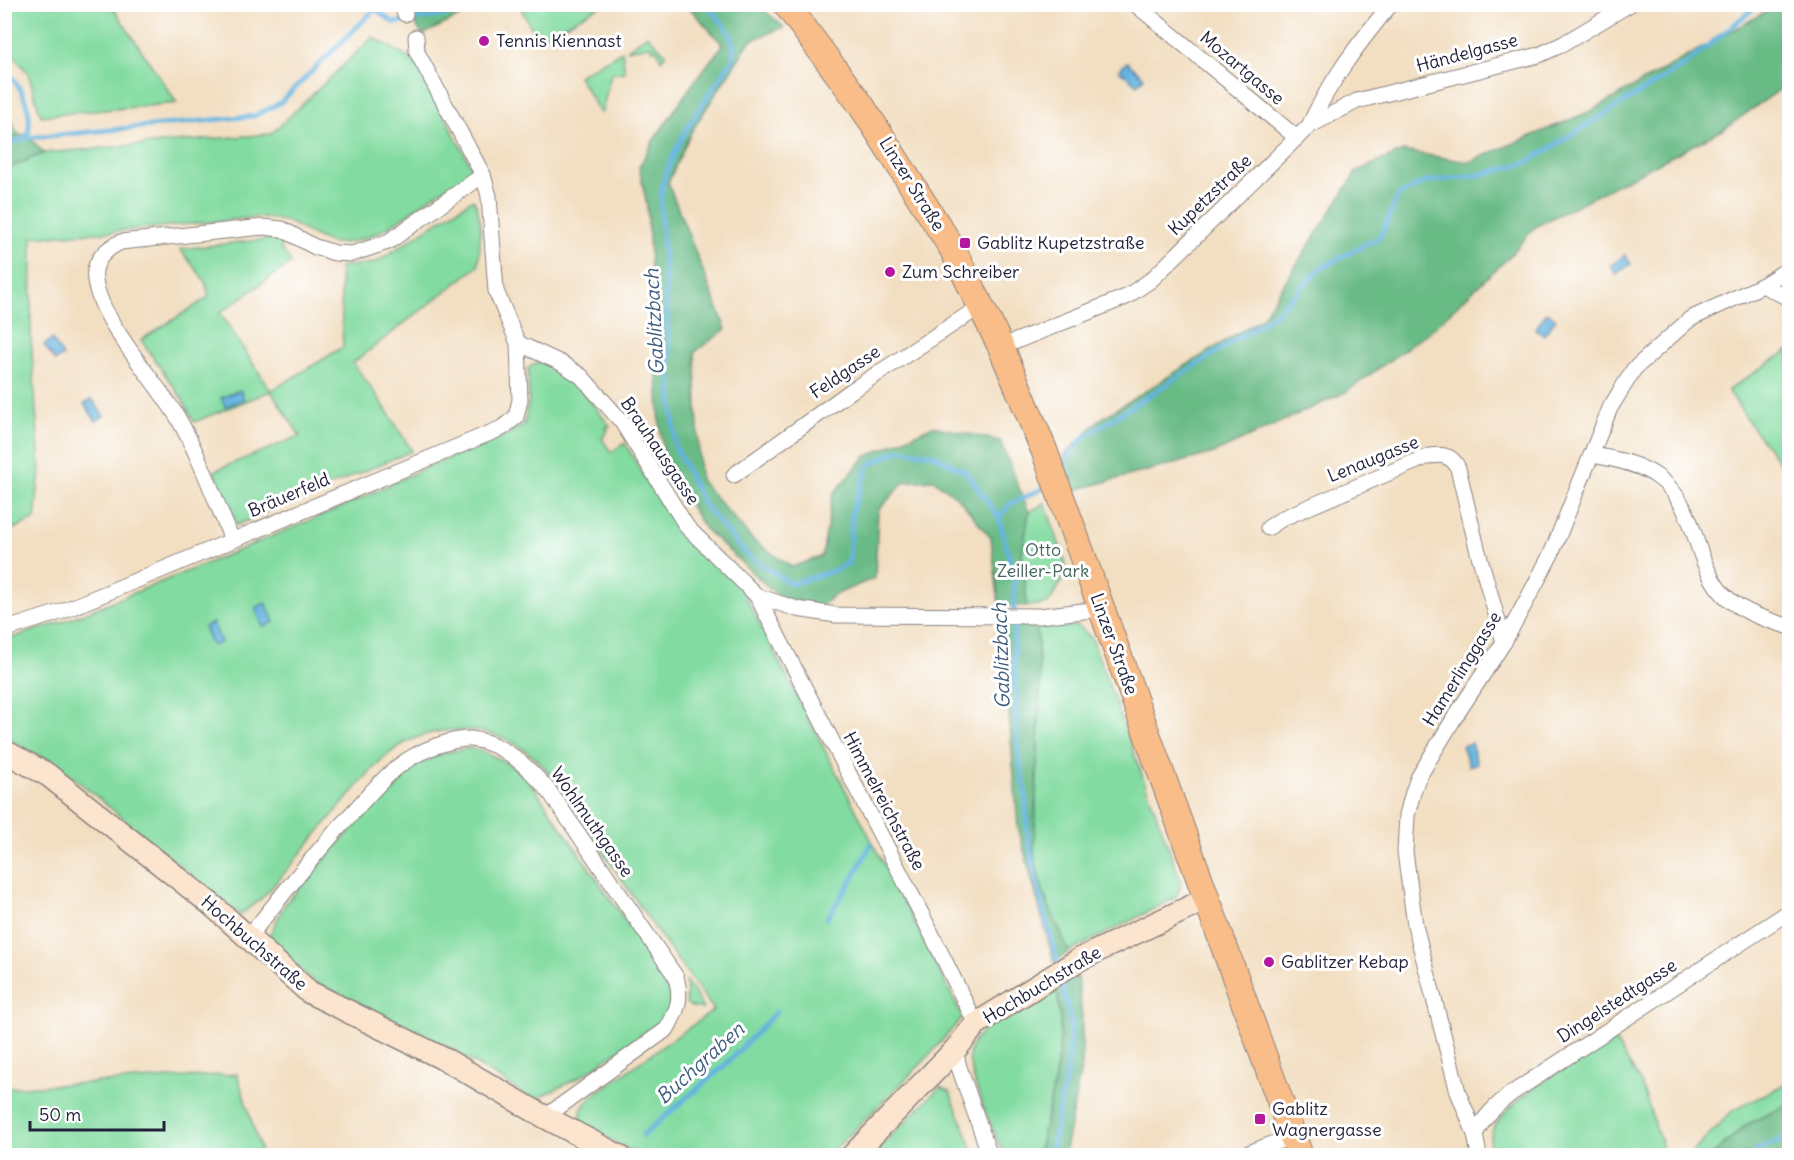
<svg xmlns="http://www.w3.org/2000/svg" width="1794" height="1160" viewBox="0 0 1794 1160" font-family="Delius,sans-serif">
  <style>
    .green { fill: #82dba0; stroke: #527e6e; stroke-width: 1.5 }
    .forest { fill: #69bb86; stroke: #466e60; stroke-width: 1.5 }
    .water { fill: #64b3de; stroke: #436a8c; stroke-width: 1.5 }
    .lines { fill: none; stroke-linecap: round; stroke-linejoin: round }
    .stream { stroke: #64b3de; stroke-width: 5 }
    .street-casing { stroke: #8a807e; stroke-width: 17 }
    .secondary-casing { stroke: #8a807e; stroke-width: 25 }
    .primary-casing { stroke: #8a807e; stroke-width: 28 }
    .street { stroke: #fff; stroke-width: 15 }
    .secondary { stroke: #fce5cf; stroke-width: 22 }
    .primary { stroke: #f8bd88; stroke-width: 26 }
    .poi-dot { fill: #b5179e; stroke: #fff; stroke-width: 2 }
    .labels { text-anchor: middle; stroke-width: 6; stroke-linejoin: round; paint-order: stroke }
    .poi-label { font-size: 18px; fill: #22223b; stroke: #fff; text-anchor: start }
    .street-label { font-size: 18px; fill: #22223b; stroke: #fff }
    .park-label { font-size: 18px; fill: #44635e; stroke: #fff }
    .water-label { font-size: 20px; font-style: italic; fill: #3c5c7c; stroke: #fff }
  </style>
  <rect width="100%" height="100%" fill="#fff"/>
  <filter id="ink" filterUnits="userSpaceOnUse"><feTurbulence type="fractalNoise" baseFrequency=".0167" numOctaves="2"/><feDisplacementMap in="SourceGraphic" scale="12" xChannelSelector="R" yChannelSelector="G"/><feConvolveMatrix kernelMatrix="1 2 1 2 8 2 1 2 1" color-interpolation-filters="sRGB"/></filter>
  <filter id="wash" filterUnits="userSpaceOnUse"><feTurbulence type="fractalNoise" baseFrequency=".008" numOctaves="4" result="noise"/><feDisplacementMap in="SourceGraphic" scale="24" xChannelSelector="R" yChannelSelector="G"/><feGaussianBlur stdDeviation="1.35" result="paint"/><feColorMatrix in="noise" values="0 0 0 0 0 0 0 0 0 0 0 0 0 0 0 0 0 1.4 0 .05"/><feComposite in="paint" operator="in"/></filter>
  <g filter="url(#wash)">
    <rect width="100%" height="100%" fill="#f2dec1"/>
    <!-- green -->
    <g class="green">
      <polygon points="4,5 111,5 177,103 41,116 28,73 5,46"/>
      <polygon points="519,5 602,5 538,40"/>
      <polygon points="647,35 666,54 661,60 658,52 655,49 652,50 651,46 626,50"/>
      <path d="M373,37l44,26 54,103 -2,10c-46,17 -84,70 -135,67 -13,-1 -34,-16 -46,-21 -9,-3 -19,-4 -28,-5l-151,15 -77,5 -1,102 9,128 -5,52 -30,14 -1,-363 40,-17 227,-19z"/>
      <polygon points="622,51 625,72 611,74 602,112 600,113 578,76"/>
      <polygon points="4,105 18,135 5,141 4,141"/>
      <path d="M473,199c11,19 7,45 5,67l-125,97 27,37 32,51 -175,74 -23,-54 86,-35 -29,-45 -77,31 -11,-22 -42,-60 68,-43 -4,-16 -25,-32 88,-10 10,2 6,3 -4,3 11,16 -71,50 51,78 72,-44 -3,-80 35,-4z"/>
      <polygon points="1789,350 1789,475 1753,428 1728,390"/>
      <path d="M540,361c30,8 50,41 70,65l-4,2 2,2 -6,9 9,13 14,-9 24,42 40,54 51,47 223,431 -39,44 -95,94 -184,1 -22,-9 -40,-23c-6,-12 0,-19 9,-28l122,-86 -58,-80 -106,-156c-19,-23 -44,-39 -73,-43 -25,-3 -50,0 -72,12 -22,12 -37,31 -53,50 -27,30 -51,61 -77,91l-13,14 -22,17 -178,-147 -57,-31 -1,-97 58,-18 148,-60 137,-57 80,-38 77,-31 20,-11 5,-26 -1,-31z"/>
      <polygon points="1045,503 1066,564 1061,583 1048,604 1027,606 1022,554 1029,512"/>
      <polygon points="1079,626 1092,639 1181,881 1179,891 1175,898 1069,952 1044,895 1034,856 1040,686 1037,627"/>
      <path d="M470,748c24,6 47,19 63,38l90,131 48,78 -1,13 -10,14 -80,55 -46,23 -84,-52 -137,-67 -46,-41 18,-36 111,-124c21,-17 46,-29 74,-32z"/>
      <polygon points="685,980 693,990 703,1009 691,1007 686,1003 687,990"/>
      <path d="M1055,984c15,56 -6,117 -17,171h-34c-12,-29 -28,-60 -34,-92 -2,-7 0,-16 4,-22 13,-19 60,-43 81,-57z"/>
      <path d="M1613,1038l28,45 24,72h-175c-1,-8 -1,-15 2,-23 13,-33 90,-74 121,-94z"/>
      <polygon points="237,1074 262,1155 5,1155 5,1088"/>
      <polygon points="1789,1082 1789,1104 1746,1125 1712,1155 1689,1156 1732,1111"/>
      <polygon points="940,1087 950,1092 975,1155 872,1155"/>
    </g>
    <!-- forest -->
    <g class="forest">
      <polygon points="423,5 483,5 422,35 409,12"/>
      <polygon points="687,5 758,5 784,27 750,41 691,132 668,183 726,329 695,352 700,480 753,540 792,567 822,556 833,494 865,457 933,426 1000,441 1029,512 1022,554 1027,606 999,605 991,538 959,499 934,480 904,482 878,511 875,578 834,595 821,606 780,598 704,528 665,465 660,427 647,206 639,167 653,141 696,79 723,45"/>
      <polygon points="1777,5 1789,5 1789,83 1724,129 1535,227 1508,258 1430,331 1346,392 1214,453 1071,491 1063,457 1099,420 1262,318 1357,171 1403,151 1469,162 1591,111"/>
      <polygon points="18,135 27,135 44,153 5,170 5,141"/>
      <polygon points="1002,625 1037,627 1040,686 1034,856 1044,895 1069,952 1054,962 1018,827"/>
      <path d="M1078,977l4,39v48l-18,91 -26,1c11,-55 32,-116 17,-172z"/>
      <polygon points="1789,1104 1789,1155 1712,1155 1746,1125"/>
    </g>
    <!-- water -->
    <g class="water">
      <polygon points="1127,62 1144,77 1137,85 1119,70"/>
      <polygon points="1625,255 1631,264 1616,274 1610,266"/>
      <polygon points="1547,312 1556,319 1544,335 1535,329"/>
      <polygon points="52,339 63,356 55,361 44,345"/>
      <polygon points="240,390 244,399 225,407 221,398"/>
      <polygon points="92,399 104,416 96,421 84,404"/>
      <polygon points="266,603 274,622 263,627 255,608"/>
      <polygon points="213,623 221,642 212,646 204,627"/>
      <polygon points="1471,743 1477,763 1469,766 1462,746"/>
    </g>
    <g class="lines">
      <!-- stream -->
      <g class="stream">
        <polyline points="368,4 394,23 445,15 463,4"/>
        <path d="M706,4c15,18 34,33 26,57 -26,38 -56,77 -69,122 -3,10 -2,22 -2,32l14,231 28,58 44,51 44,29 39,-12 19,-9 3,-52 17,-46 30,-15 33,4 35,19 32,45 15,58v68l4,104 7,43 3,48 15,71 16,57"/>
        <path d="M4,68c18,19 31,44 23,70l-23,6"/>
        <polyline points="27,138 254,116 280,103 375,9"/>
        <polyline points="1062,479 1068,477 1065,461 1083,438 1274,315 1321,268 1380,237 1398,196 1424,182 1479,175 1526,163 1686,64 1759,4"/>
        <polyline points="999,518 1010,504 1048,486"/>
        <polyline points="827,918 852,880 871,844"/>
        <polyline points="643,1135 724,1066 776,1012"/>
        <polyline points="1050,1156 1068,1066 1071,1023 1061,979"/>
        <polyline points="1752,1156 1758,1149 1790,1137"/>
      </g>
    </g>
  </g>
  <g filter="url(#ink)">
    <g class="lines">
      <!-- street casing -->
      <g class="street-casing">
        <g id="street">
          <polyline points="402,4 405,14"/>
          <polyline points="1135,4 1297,138"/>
          <polyline points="416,37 417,52 483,175 489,196 496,291 518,343 561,363 581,376 622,422 687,527 757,596 797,609 836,615 1039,616 1101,609"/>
          <polyline points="1309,126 1357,101 1539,55 1563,44 1630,4"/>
          <polyline points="1763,285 1790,299"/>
          <path d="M1001,347l125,-50 25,-17 158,-154c22,-47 49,-82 82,-122"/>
          <path d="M1592,455c55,9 84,22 102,78 6,19 12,38 24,55 16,22 46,31 72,39"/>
          <polyline points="734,475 851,391 981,306"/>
          <path d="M1268,528l15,-10 141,-60c14,-5 28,-4 34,10l19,80 27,94"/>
          <path d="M232,540c-17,-41 -32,-83 -54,-122 -22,-37 -78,-97 -83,-138 -3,-18 11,-32 26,-38l142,-15 19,2 33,18 20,6 17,1 36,-12 95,-67"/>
          <polyline points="757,596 923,917 976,1024"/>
          <polyline points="4,630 63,611 502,428 516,417 520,400 518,343"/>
          <path d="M248,938c34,-43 68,-86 106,-127 16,-17 32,-37 52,-50 16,-11 46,-23 65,-22 32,3 58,29 78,52l127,186c6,22 2,32 -9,52l-122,88"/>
          <polyline points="955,1050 959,1067 990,1156"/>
          <path d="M1475,1134c10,-18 21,-29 37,-41l278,-182"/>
          <polyline points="1241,1156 1293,1136"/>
          <polyline points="1479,1156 1475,1134 1458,1092 1415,925 1405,852 1407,815 1413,792 1418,778 1453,720 1504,642 1536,583 1552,552 1610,408 1634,369 1690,319 1763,285 1790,268"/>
        </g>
      </g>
      <!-- secondary casing -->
      <g class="secondary-casing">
        <g id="secondary">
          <polyline points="4,751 48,775 212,905 309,992 448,1061 545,1117 619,1156"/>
          <polyline points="852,1156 955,1050 976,1024 1080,959 1207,899"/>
        </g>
      </g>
      <!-- primary casing -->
      <g class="primary-casing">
        <polyline id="primary" points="786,4 861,105 952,248 1001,347 1044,450 1300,1156"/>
      </g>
      <!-- street -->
      <use href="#street" class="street"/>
      <!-- secondary -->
      <use href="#secondary" class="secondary"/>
      <!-- primary -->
      <use href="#primary" class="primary"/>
    </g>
  </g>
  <!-- markers -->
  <g class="poi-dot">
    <circle cx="484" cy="41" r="6"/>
    <rect x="959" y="237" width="12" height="12" rx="3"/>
    <circle cx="890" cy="272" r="6"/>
    <circle cx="1269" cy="962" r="6"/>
    <rect x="1254" y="1113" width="12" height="12" rx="3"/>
  </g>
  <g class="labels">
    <!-- poi labels -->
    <g class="poi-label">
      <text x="496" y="47">Tennis Kiennast</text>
      <text x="977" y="249">Gablitz Kupetzstraße</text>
      <text x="902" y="278">Zum Schreiber</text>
      <text x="1281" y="968">Gablitzer Kebap</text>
      <text x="1272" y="1115">Gablitz<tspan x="1272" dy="21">Wagnergasse</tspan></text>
    </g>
    <!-- street labels -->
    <g class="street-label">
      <text transform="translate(1467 53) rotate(-15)" y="6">Händelgasse</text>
      <text transform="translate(1242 68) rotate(40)" y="6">Mozartgasse</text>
      <text transform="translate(912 184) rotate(58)" y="6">Linzer Straße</text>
      <text transform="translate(1210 195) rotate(-44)" y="6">Kupetzstraße</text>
      <text transform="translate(845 372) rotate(-34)" y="6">Feldgasse</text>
      <text transform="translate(660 451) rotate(56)" y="6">Brauhausgasse</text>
      <text transform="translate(1373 459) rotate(-22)" y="6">Lenaugasse</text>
      <text transform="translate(289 495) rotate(-23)" y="6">Bräuerfeld</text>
      <text transform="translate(1114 644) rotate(70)" y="6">Linzer Straße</text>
      <text transform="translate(1462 669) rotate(-58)" y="6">Hamerlinggasse</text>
      <text transform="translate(884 801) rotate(62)" y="6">Himmelreichstraße</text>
      <text transform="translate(592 822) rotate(55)" y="6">Wohlmuthgasse</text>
      <text transform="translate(254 943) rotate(41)" y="6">Hochbuchstraße</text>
      <text transform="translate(1042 985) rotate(-31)" y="6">Hochbuchstraße</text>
      <text transform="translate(1617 1001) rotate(-33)" y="6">Dingelstedtgasse</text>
    </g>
    <!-- park labels -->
    <g class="park-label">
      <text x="1043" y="556">Otto<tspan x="1043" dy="21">Zeiller-Park</tspan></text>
    </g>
    <!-- water labels -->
    <g class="water-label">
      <text transform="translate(654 322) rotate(-93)" y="7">Gablitzbach</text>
      <text transform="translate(1001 656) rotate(-92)" y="7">Gablitzbach</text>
      <text transform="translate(700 1063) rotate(-42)" y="7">Buchgraben</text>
    </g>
  </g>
  <!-- margin -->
  <rect width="1794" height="1160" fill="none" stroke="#fff" stroke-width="24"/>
  <!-- scale -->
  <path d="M30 1121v9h134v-9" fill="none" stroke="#22223b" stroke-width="3"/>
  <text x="39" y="1121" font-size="18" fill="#22223b" stroke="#ffffff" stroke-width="4.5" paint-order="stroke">50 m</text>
</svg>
